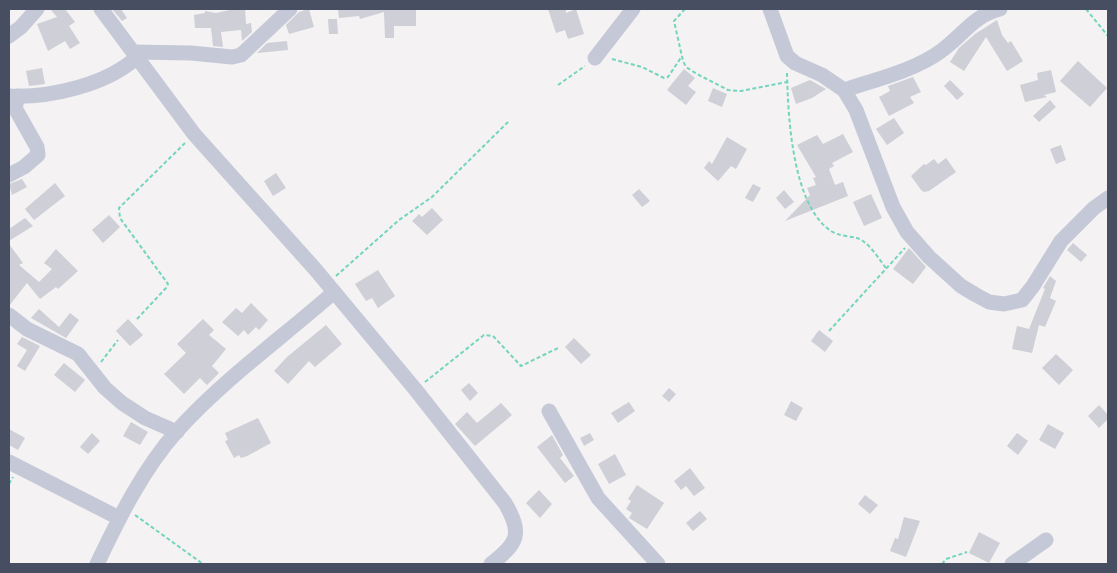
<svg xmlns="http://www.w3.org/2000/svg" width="1117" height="573" viewBox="0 0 1117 573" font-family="Jost,sans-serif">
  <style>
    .building { fill: #cecfd7 }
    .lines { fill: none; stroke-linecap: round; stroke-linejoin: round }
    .path { stroke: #73d5be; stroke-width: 2; stroke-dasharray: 4 2.5; stroke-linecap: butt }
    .minor { stroke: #c5c9d7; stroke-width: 15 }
  </style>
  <rect width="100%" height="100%" fill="#f4f2f2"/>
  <!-- building -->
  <g class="building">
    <polygon points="50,9 65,9 75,22 69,26 80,43 70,49 65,41 48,51 37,24 57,17"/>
    <polygon points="112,9 121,9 127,18 122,21"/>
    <polygon points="234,9 245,9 246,24 251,23 252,32 242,41 241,30 221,32 223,47 213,46 211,28 195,28 194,15 205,13 205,11 216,13"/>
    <polygon points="309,9 314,27 289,34 286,25 299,12"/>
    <polygon points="338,9 416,9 416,26 394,26 394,38 385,38 384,12 360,19 359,16 339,18"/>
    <polygon points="548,9 566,9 566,13 576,9 584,34 568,39 565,30 556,33"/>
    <polygon points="328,19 337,19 338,34 329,34"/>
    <polygon points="997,20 1002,35 1008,43 1011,41 1023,61 1007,71 986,37 964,71 950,62 959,48 975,34"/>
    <polygon points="287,41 288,50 257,53 267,43"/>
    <polygon points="1078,61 1107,88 1090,107 1060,81"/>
    <polygon points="42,68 45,84 29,86 26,71"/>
    <polygon points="684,69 695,78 688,86 696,92 686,105 667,90"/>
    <polygon points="1051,70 1056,92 1044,95 1047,97 1025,102 1020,85 1038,80 1037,73"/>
    <polygon points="913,77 921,92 910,97 914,103 889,116 879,97 890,91 888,86"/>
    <polygon points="810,80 826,89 812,98 796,104 791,88"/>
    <polygon points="950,80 964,94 957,100 944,86"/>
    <polygon points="713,88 727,94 722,107 708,101"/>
    <polygon points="1050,100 1056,107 1039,122 1033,116"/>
    <polygon points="894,118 904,133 887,145 876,129"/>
    <polygon points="843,134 853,152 832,163 834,166 829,169 835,185 843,182 848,196 785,221 810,195 807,188 816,185 813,178 816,177 797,145 817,135 823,144"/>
    <polygon points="727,137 747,149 736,169 731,166 718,181 704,168 709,161 712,164"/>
    <polygon points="1061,145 1066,160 1056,164 1050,149"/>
    <polygon points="946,158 956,172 929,191 924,192 921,190 911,176 924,164 926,165 934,159 938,164"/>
    <polygon points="276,173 286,188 273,196 264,181"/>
    <polygon points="22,179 27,187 12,195 9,184"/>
    <polygon points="55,183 65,196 34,220 25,209"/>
    <polygon points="753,184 761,188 753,202 745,198"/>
    <polygon points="639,189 650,201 642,207 632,195"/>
    <polygon points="784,190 794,202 785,209 776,198"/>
    <polygon points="871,194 882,218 864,226 853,202"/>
    <polygon points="432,208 443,220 427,235 412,221 419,214 422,217"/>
    <polygon points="109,215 120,227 103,243 92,230"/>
    <polygon points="25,218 33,226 9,241 9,229"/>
    <polygon points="1073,243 1087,255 1081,262 1067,250"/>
    <polygon points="9,244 23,263 19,265 39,282 52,269 44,263 56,249 78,271 58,289 56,287 40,299 27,283 9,306"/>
    <polygon points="909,248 926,267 913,284 893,269"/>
    <polygon points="378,270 395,296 378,308 372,298 366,301 355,284"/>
    <polygon points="1050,276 1056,281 1050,298 1056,301 1045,327 1039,325 1032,353 1012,349 1017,326 1029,329 1045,289 1043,288"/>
    <polygon points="251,303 268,320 259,330 256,327 248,335 244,330 238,336 222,322 236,308 242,313"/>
    <polygon points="39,309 59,327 70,313 79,320 66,338 31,318"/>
    <polygon points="128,319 143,335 130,346 116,331"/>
    <polygon points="203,319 214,330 209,335 226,349 212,366 219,373 207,385 200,378 184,394 164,374 186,353 177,344"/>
    <polygon points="326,325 342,344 315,367 309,361 288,384 274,371 287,357"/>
    <polygon points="819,330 833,341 825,352 811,341"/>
    <polygon points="22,337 40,346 25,371 17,366 27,350 17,344"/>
    <polygon points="574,338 591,355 581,364 565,347"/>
    <polygon points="1056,354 1073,370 1059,385 1042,368"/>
    <polygon points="64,363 85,380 75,392 54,375"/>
    <polygon points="469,383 478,393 470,401 461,390"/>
    <polygon points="669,388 676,394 669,402 662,396"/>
    <polygon points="791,401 803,408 796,421 784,415"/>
    <polygon points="629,402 635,411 618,423 611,413"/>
    <polygon points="501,403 512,415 475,446 455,424 467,412 477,423"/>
    <polygon points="1099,405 1108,415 1108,419 1099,428 1088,416"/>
    <polygon points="258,418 271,443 247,456 241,458 239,455 234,458 225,441 228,440 225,433"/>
    <polygon points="131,422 148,432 140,445 123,436"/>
    <polygon points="1048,424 1064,433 1055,449 1039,440"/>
    <polygon points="9,429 25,438 18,450 9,445"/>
    <polygon points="92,433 100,441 88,454 80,447"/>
    <polygon points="590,433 594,440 584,446 580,438"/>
    <polygon points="1017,433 1028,441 1018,455 1007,446"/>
    <polygon points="552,435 563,455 560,458 574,476 565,483 537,447"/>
    <polygon points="615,454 626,475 609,484 598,464"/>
    <polygon points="690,468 705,488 694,496 686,486 681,490 674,481"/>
    <polygon points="637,485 664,503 647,529 629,518 632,513 626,509 631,501 628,499"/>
    <polygon points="539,490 552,504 540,518 526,503"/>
    <polygon points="865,495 878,505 870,514 858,504"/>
    <polygon points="700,511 707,519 693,531 686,523"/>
    <polygon points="904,517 920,521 906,557 890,551 895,538 898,539"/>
    <polygon points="979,532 1000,543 989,563 969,553"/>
  </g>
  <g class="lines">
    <!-- path -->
    <g class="path">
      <polyline points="685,9 674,21 683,61 686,67 697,74 728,90 741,91 787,82"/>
      <polyline points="1086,9 1108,36"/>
      <polyline points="612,59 642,67 664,78 668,77 682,56"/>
      <path d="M787,73c1,43 5,132 44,158 7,5 18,5 26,7 12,4 21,20 29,30"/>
      <polyline points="558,85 585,66"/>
      <polyline points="336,276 399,220 432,197 509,121"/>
      <polyline points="137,319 166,288 168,284 120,218 119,208 185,143"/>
      <polyline points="829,331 905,248"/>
      <polyline points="101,362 118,340"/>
      <polyline points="425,382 484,335 493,336 521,366 558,348"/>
      <polyline points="9,484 13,477"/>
      <polyline points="135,515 203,564"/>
      <polyline points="942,564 946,559 967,552"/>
    </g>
    <!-- minor -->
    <g class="minor">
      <path d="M101,9l93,125 121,135 100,120 90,114c18,31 13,40 -14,61"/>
      <polyline points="770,9 787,56 795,63 822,75 844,90 856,110 893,207 907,232 929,257 961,286 976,295 989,302 1004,304 1022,300 1033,286 1061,241 1094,208 1108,198"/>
      <polyline points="9,36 21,27 37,9"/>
      <polyline points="134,52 191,53 232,57 241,55 290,9"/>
      <polyline points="595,58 633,9"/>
      <path d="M844,90c30,-10 72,-20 97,-39 21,-15 33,-36 59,-42"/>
      <path d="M9,96c40,2 98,-11 128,-39"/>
      <polyline points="9,175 24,167 38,155 37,147 15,108 18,96"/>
      <polyline points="9,315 27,329 78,354 105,388 122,403 145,418 177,432"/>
      <polyline points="549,411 598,498 658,564"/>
      <polyline points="9,462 119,518"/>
      <path d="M97,564c22,-46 46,-95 80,-133 47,-52 105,-93 157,-139"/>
      <polyline points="1012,564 1046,540"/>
    </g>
  </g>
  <!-- border -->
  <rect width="1117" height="573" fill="none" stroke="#484e61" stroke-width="20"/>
</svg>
